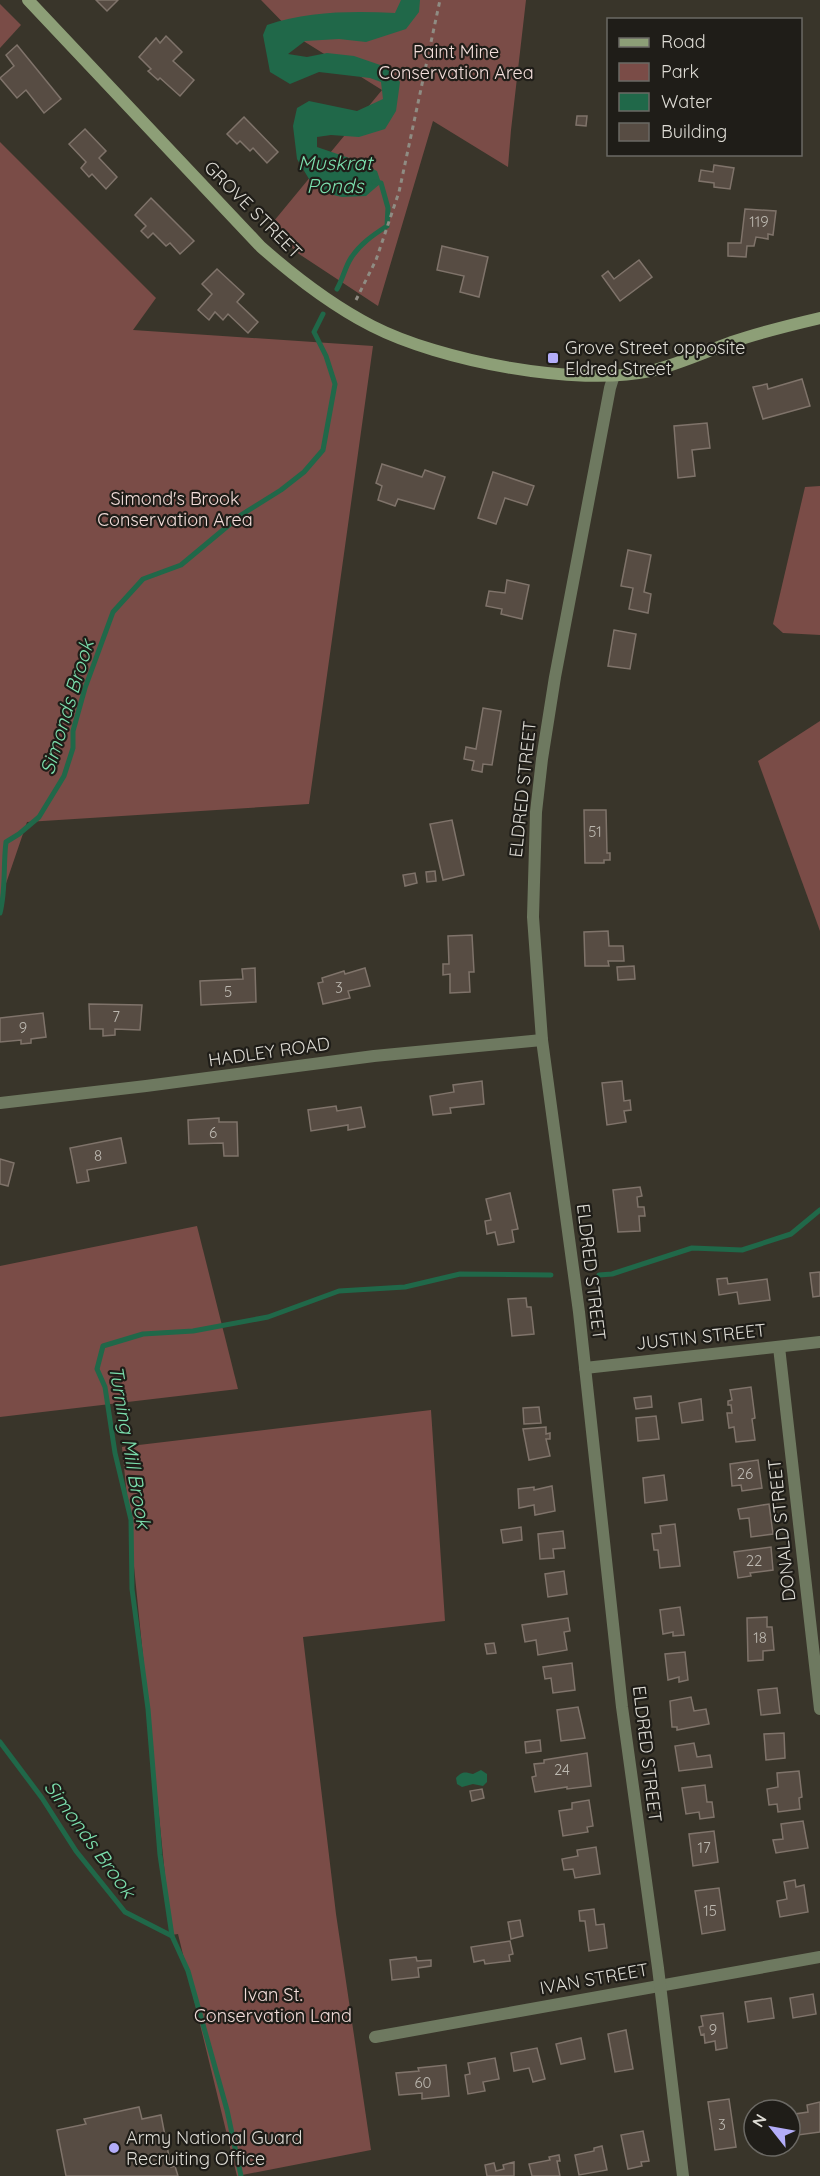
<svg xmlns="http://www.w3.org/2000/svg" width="820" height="2176" viewBox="0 0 820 2176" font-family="Quicksand,sans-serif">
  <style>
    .green { fill: #7a4c47 }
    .water { fill: #206849 }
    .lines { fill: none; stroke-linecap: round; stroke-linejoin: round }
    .stream { stroke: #206849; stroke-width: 5 }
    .building { fill: #574c43; stroke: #7f736a; stroke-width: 1.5 }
    .path { stroke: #8f8c83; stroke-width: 3; stroke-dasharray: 4.5 4.5; stroke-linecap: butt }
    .minor { stroke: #6e7960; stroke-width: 12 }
    .tertiary { stroke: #6e7960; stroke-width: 12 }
    .secondary { stroke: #8d9f77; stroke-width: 12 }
    .poi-dot { fill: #b3adf9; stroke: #1f1d18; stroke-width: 2 }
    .labels { text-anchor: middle; stroke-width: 4.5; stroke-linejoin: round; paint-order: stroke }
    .number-label { font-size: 15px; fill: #bcb8b0 }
    .park-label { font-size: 18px; fill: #f2ddda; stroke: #1f1d18 }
    .street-label { font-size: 18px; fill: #dedcd5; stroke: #1f1d18 }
    .poi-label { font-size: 18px; fill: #dedcd5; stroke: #1f1d18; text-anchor: start }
    .water-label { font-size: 20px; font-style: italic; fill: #7bdfad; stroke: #1f1d18 }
  </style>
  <rect width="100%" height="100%" fill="#39352a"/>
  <!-- green -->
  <g class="green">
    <polygon points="261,0 526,0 511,130 508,167 433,121 378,306 299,254 269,227 382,90 297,37"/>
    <polygon points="0,4 21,25 0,48"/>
    <polygon points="0,142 156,298 133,330 373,346 309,804 27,822 0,901"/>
    <polygon points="820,486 820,635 783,633 773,624 805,487"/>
    <polygon points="820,721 820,931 758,761"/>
    <polygon points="197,1226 238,1389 0,1417 0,1266"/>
    <polygon points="431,1410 445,1621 303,1637 336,1914 371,2150 237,2176 178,1934 171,1935 122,1447"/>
  </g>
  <!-- water -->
  <g class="water">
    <path d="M401,0h19l-1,12 -13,17 -40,13 -27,-3 -34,2 -17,13 19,3 20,-4 27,3 32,11 14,15 -4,29 -11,18 -26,8 -28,-2 -14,2v10l38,13 22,11 4,12 -15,13 -24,1 -17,-4 -13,-9 -15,-25 -4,-33 4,-18 12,-7 48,10 26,-12 -2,-17 -11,-4 -51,-6 -29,12 -20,-12 -7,-37 4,-10c40,-14 86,-14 128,-12z"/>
    <path d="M481,1770l6,4v8l-4,4 -10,-2 -11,3 -5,-3 -1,-6c6,-7 9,-6 17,-4z"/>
  </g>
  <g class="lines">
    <!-- stream -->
    <g class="stream">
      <path d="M337,289c6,-10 8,-22 14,-31 9,-14 22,-23 36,-32l1,-18 -7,-25 -7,-1"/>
      <path d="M0,913c6,-23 3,-47 6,-71l13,-8 20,-17 25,-41 9,-28v-17l12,-43 28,-76 30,-33 38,-14 60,-50 40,-25 23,-18 19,-22 12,-66 -9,-28 -12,-24 9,-18"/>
      <polyline points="599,1275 612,1274 692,1248 742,1250 791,1234 820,1210"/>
      <polyline points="0,1742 42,1798 76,1851 125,1912 172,1936 188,1971 227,2110 241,2176"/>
      <polyline points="172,1936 160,1855 148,1709 132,1589 131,1520 115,1453 105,1387 97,1369 103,1346 143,1334 193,1331 268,1317 339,1291 405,1287 460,1274 551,1275"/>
    </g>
  </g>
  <!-- building -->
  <g class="building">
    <polygon points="96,0 118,0 107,11"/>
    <polygon points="166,36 182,52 173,61 194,80 180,96 160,78 158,80 148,71 151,69 139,57 156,38 160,43"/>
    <polygon points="17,45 61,99 44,113 26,90 17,98 0,78 14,66 6,55"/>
    <polygon points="577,116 587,116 586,126 576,125"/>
    <polygon points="244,117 278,152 267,163 253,148 250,151 240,141 237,144 227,134"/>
    <polygon points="85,129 106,151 99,158 117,177 106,189 92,174 89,177 81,168 86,162 69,144"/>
    <polygon points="714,165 734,168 730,189 714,187 714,183 699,181 701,170 713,172"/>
    <polygon points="151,198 194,241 180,254 170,243 166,246 153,233 148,238 141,231 146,226 135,215"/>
    <polygon points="745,209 776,211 773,235 768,234 768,239 756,237 754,246 747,246 746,257 728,256 728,243 741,243"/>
    <polygon points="442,246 488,257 479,297 460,292 464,276 437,270"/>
    <polygon points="639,260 652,277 620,301 602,276 608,271 614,279"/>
    <polygon points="217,269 244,294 237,302 258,322 248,333 228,314 223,320 215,312 209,320 198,310 212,294 202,284"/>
    <polygon points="802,379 810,406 763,419 753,387 767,384 768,389"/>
    <polygon points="707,423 710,448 692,450 695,476 678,478 674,426"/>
    <polygon points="382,464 422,477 425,470 445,477 434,509 398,499 395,506 378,500 382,486 376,483"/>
    <polygon points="493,472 534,486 527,505 505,498 496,524 478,518"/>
    <polygon points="628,550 651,555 644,592 651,594 648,613 629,609 633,588 621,586"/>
    <polygon points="507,580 529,585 522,619 501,614 502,609 486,606 489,591 505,593"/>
    <polygon points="614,630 636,634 630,669 608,666"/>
    <polygon points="483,708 501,711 492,765 483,764 482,772 472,770 474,761 464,759 466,747 476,749"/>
    <polygon points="584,810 606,810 607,853 610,853 610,860 604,860 604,863 585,863"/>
    <polygon points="452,820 464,875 443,880 430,824"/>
    <polygon points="435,871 436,881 427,882 426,872"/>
    <polygon points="415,873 417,883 405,886 403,875"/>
    <polygon points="608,931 609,946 623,946 624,961 608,961 609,966 585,966 584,932"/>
    <polygon points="472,935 474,972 469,972 470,992 450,993 450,974 443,975 443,964 449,964 448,936"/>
    <polygon points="634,966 635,979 618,980 617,967"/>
    <polygon points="255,968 256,1002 201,1005 200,981 243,979 242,969"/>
    <polygon points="365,968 370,986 348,991 350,998 323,1004 318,983 323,982 322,978 344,971 345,974"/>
    <polygon points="89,1004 142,1005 140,1030 115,1029 115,1035 103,1036 103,1029 90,1029"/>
    <polygon points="43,1013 46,1037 31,1039 31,1043 21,1044 21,1040 0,1042 0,1018"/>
    <polygon points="482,1081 484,1104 450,1108 451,1113 433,1115 430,1096 454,1092 453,1085"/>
    <polygon points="622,1081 624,1101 630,1100 631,1110 624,1111 626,1122 607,1125 602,1083"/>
    <polygon points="336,1106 337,1111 361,1107 365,1127 348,1130 348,1125 311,1131 308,1110"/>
    <polygon points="219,1118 219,1122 237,1122 238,1156 224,1156 223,1143 189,1144 188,1120"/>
    <polygon points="121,1138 126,1163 87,1170 89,1181 77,1183 70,1148"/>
    <polygon points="0,1159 14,1163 8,1186 0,1184"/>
    <polygon points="640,1187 642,1196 637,1197 638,1207 644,1207 645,1216 639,1216 640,1231 618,1232 613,1190"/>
    <polygon points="510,1193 518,1229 512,1230 514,1242 498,1245 495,1232 487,1234 485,1221 491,1220 486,1199"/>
    <polygon points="820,1272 820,1296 813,1297 810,1273"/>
    <polygon points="727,1278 728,1284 767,1279 770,1300 739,1304 737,1292 719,1295 717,1279"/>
    <polygon points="526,1298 527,1307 531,1307 534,1334 512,1336 508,1299"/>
    <polygon points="751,1387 755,1418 752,1419 755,1440 736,1442 734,1427 729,1428 727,1413 732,1413 731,1405 728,1405 728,1401 732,1400 730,1390"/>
    <polygon points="651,1396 652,1407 636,1409 634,1398"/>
    <polygon points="701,1399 703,1420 682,1423 679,1403"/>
    <polygon points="539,1407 541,1423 524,1424 523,1408"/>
    <polygon points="656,1416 659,1439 638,1441 636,1418"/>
    <polygon points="546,1427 546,1434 550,1433 550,1439 546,1439 550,1456 529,1460 523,1429"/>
    <polygon points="758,1460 762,1488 742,1491 741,1485 732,1486 730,1464"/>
    <polygon points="664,1475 667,1500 645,1503 643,1478"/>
    <polygon points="552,1486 555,1511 535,1515 534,1505 519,1508 518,1489 534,1487 534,1490"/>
    <polygon points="769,1504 773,1534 751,1537 749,1518 740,1519 738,1509"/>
    <polygon points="675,1524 680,1566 660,1568 658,1550 654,1550 652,1534 661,1533 660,1526"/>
    <polygon points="521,1527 522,1540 503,1543 501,1530"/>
    <polygon points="563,1531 565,1548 553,1549 554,1558 540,1559 538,1534"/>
    <polygon points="771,1547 773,1570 750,1573 751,1576 738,1578 734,1552"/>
    <polygon points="564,1571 567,1594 548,1597 545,1574"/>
    <polygon points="680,1607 684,1635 673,1636 673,1632 663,1634 660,1610"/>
    <polygon points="767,1617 767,1627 772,1627 774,1650 763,1651 763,1660 748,1661 747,1618"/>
    <polygon points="568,1618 570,1631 564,1632 567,1650 538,1655 536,1640 525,1642 522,1625"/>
    <polygon points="494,1643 496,1653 487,1654 485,1644"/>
    <polygon points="685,1652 688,1680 679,1682 679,1677 668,1680 665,1654"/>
    <polygon points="572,1663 575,1690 553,1693 551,1678 545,1679 543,1667"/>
    <polygon points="777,1688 780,1713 761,1715 758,1690"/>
    <polygon points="691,1697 694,1711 706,1709 709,1724 677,1730 677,1727 672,1727 670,1701"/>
    <polygon points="578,1707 585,1738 561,1741 557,1710"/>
    <polygon points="784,1733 785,1758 766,1760 764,1734"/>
    <polygon points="540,1740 541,1751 526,1753 525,1742"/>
    <polygon points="694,1743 697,1757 710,1755 712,1767 679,1771 675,1746"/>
    <polygon points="587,1753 591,1786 567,1789 567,1787 535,1792 532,1777 536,1776 534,1764 544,1763 544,1760"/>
    <polygon points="799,1771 802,1797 799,1798 800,1809 778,1812 777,1804 769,1805 767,1789 778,1787 777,1773"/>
    <polygon points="705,1785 707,1802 712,1802 714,1817 700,1819 699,1812 686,1814 682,1788"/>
    <polygon points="482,1789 484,1798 472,1801 470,1791"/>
    <polygon points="589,1800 593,1826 587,1827 588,1832 563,1836 559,1811 572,1809 572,1803"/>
    <polygon points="803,1821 808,1848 776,1853 773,1840 783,1839 781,1824"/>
    <polygon points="714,1831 718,1862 693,1866 689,1834"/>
    <polygon points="596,1847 600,1874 575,1878 573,1869 564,1870 562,1859 578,1856 577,1850"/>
    <polygon points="795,1880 796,1887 804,1885 808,1912 780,1917 777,1901 787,1899 784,1882"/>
    <polygon points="719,1888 725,1930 702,1934 695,1891"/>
    <polygon points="594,1909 596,1925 604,1924 607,1948 589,1951 585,1921 580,1921 579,1911"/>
    <polygon points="520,1920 523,1936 511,1939 508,1922"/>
    <polygon points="510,1941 513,1954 509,1955 510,1961 485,1964 484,1960 474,1962 471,1947"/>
    <polygon points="416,1957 417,1961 431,1960 431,1966 418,1968 419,1977 392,1980 390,1960"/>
    <polygon points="813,1994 816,2014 793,2018 790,1998"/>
    <polygon points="771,1998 774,2018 748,2022 745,2002"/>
    <polygon points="723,2013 727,2048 716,2050 715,2041 705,2043 704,2034 701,2035 699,2027 703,2026 701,2016"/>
    <polygon points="626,2030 633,2069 615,2072 608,2034"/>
    <polygon points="581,2038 585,2059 561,2064 556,2044"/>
    <polygon points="537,2048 545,2079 533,2082 529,2068 514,2071 511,2053"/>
    <polygon points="495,2058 499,2079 483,2082 485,2091 468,2094 465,2075 470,2074 468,2063"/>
    <polygon points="446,2065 449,2096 422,2099 422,2093 399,2095 396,2073 419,2071 418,2068"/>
    <polygon points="729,2099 736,2147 715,2150 708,2102"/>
    <polygon points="820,2102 820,2132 798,2135 795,2114 808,2112 807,2105"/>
    <polygon points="139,2107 142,2119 161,2115 171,2167 175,2166 178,2176 66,2176 57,2130 86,2124 84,2119"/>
    <polygon points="643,2131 649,2161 641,2162 642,2166 628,2169 621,2135"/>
    <polygon points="602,2146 607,2170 579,2175 575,2155 594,2151 594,2148"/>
    <polygon points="559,2155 560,2161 557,2161 560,2176 532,2176 529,2164 550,2160 549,2157"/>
    <polygon points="514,2162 514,2176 487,2176 485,2165 494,2163 496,2171 504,2169 503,2165"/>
  </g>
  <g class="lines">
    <!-- path -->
    <polyline class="path" points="356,300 376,260 399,192 440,0"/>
    <!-- minor -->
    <g class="minor">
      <polyline points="0,1103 146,1086 374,1056 542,1040"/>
      <polyline points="779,1347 820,1709"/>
      <polyline points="585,1368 820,1342"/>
      <polyline points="375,2037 820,1957"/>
    </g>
    <!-- tertiary -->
    <polyline class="tertiary" points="614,375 610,388 555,677 542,759 536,812 533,917 542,1040 579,1312 622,1707 658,1968 683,2176"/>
    <!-- secondary -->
    <path class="secondary" d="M28,0l233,247c34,30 70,58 111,79 68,35 204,61 279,45 28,-7 54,-19 81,-29 29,-10 58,-17 88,-24"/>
  </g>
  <!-- markers -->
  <g class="poi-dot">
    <rect x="547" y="352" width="12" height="12" rx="3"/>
    <circle cx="114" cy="2148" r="6"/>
  </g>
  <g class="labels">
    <!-- number labels -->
    <g class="number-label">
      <text x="759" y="227">119</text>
      <text x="595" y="837">51</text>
      <text x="339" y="993">3</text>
      <text x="228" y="997">5</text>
      <text x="116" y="1022">7</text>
      <text x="23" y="1033">9</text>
      <text x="213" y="1138">6</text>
      <text x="98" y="1161">8</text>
      <text x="745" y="1479">26</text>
      <text x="754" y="1566">22</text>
      <text x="760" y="1643">18</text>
      <text x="562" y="1775">24</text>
      <text x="704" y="1853">17</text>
      <text x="710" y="1916">15</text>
      <text x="713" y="2035">9</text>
      <text x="423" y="2088">60</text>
      <text x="722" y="2130">3</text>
    </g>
    <!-- park labels -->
    <g class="park-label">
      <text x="456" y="58">Paint Mine<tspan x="456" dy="21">Conservation Area</tspan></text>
      <text x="175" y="505">Simond's Brook<tspan x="175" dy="21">Conservation Area</tspan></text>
      <text x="273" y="2001">Ivan St.<tspan x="273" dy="21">Conservation Land</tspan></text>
    </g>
    <!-- street labels -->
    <g class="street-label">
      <text transform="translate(253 210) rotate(45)" y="6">GROVE STREET</text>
      <text transform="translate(523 789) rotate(-84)" y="6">ELDRED STREET</text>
      <text transform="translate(269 1052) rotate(-8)" y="6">HADLEY ROAD</text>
      <text transform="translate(591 1272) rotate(83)" y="6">ELDRED STREET</text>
      <text transform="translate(701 1337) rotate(-6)" y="6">JUSTIN STREET</text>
      <text transform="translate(782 1530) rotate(-96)" y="6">DONALD STREET</text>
      <text transform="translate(647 1754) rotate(83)" y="6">ELDRED STREET</text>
      <text transform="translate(594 1979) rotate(-10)" y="6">IVAN STREET</text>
    </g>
    <!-- poi labels -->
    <g class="poi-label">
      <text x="565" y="354">Grove Street opposite<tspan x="565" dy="21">Eldred Street</tspan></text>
      <text x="126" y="2144">Army National Guard<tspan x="126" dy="21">Recruiting Office</tspan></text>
    </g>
    <!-- water labels -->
    <g class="water-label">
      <text x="335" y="170">Muskrat<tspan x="335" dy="23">Ponds</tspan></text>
      <text transform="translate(67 707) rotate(-73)" y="7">Simonds Brook</text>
      <text transform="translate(130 1447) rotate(80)" y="7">Turning Mill Brook</text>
      <text transform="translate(90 1839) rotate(54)" y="7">Simonds Brook</text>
    </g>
  </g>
  <!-- legend -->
  <rect x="607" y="18" width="195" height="138" fill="#1f1d18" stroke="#6b6964" stroke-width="1.5"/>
  <rect x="619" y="38" width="30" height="9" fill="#8d9f77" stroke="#6b6964" stroke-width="1.5"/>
  <text x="661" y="48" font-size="18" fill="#dedcd5">Road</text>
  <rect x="619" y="63" width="30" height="18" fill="#7a4c47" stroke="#6b6964" stroke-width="1.5"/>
  <text x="661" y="78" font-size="18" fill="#dedcd5">Park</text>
  <rect x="619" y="93" width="30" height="18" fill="#206849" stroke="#6b6964" stroke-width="1.5"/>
  <text x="661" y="108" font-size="18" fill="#dedcd5">Water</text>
  <rect x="619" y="123" width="30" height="18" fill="#574c43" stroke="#6b6964" stroke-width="1.5"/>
  <text x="661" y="138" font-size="18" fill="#dedcd5">Building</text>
  <!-- north arrow -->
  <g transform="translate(772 2128) rotate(301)"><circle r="28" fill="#1f1d18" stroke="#6b6964" stroke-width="1.5"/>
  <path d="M0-4.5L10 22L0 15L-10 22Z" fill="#b3adf9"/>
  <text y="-9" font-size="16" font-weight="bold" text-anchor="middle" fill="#dedcd5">N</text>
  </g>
</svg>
